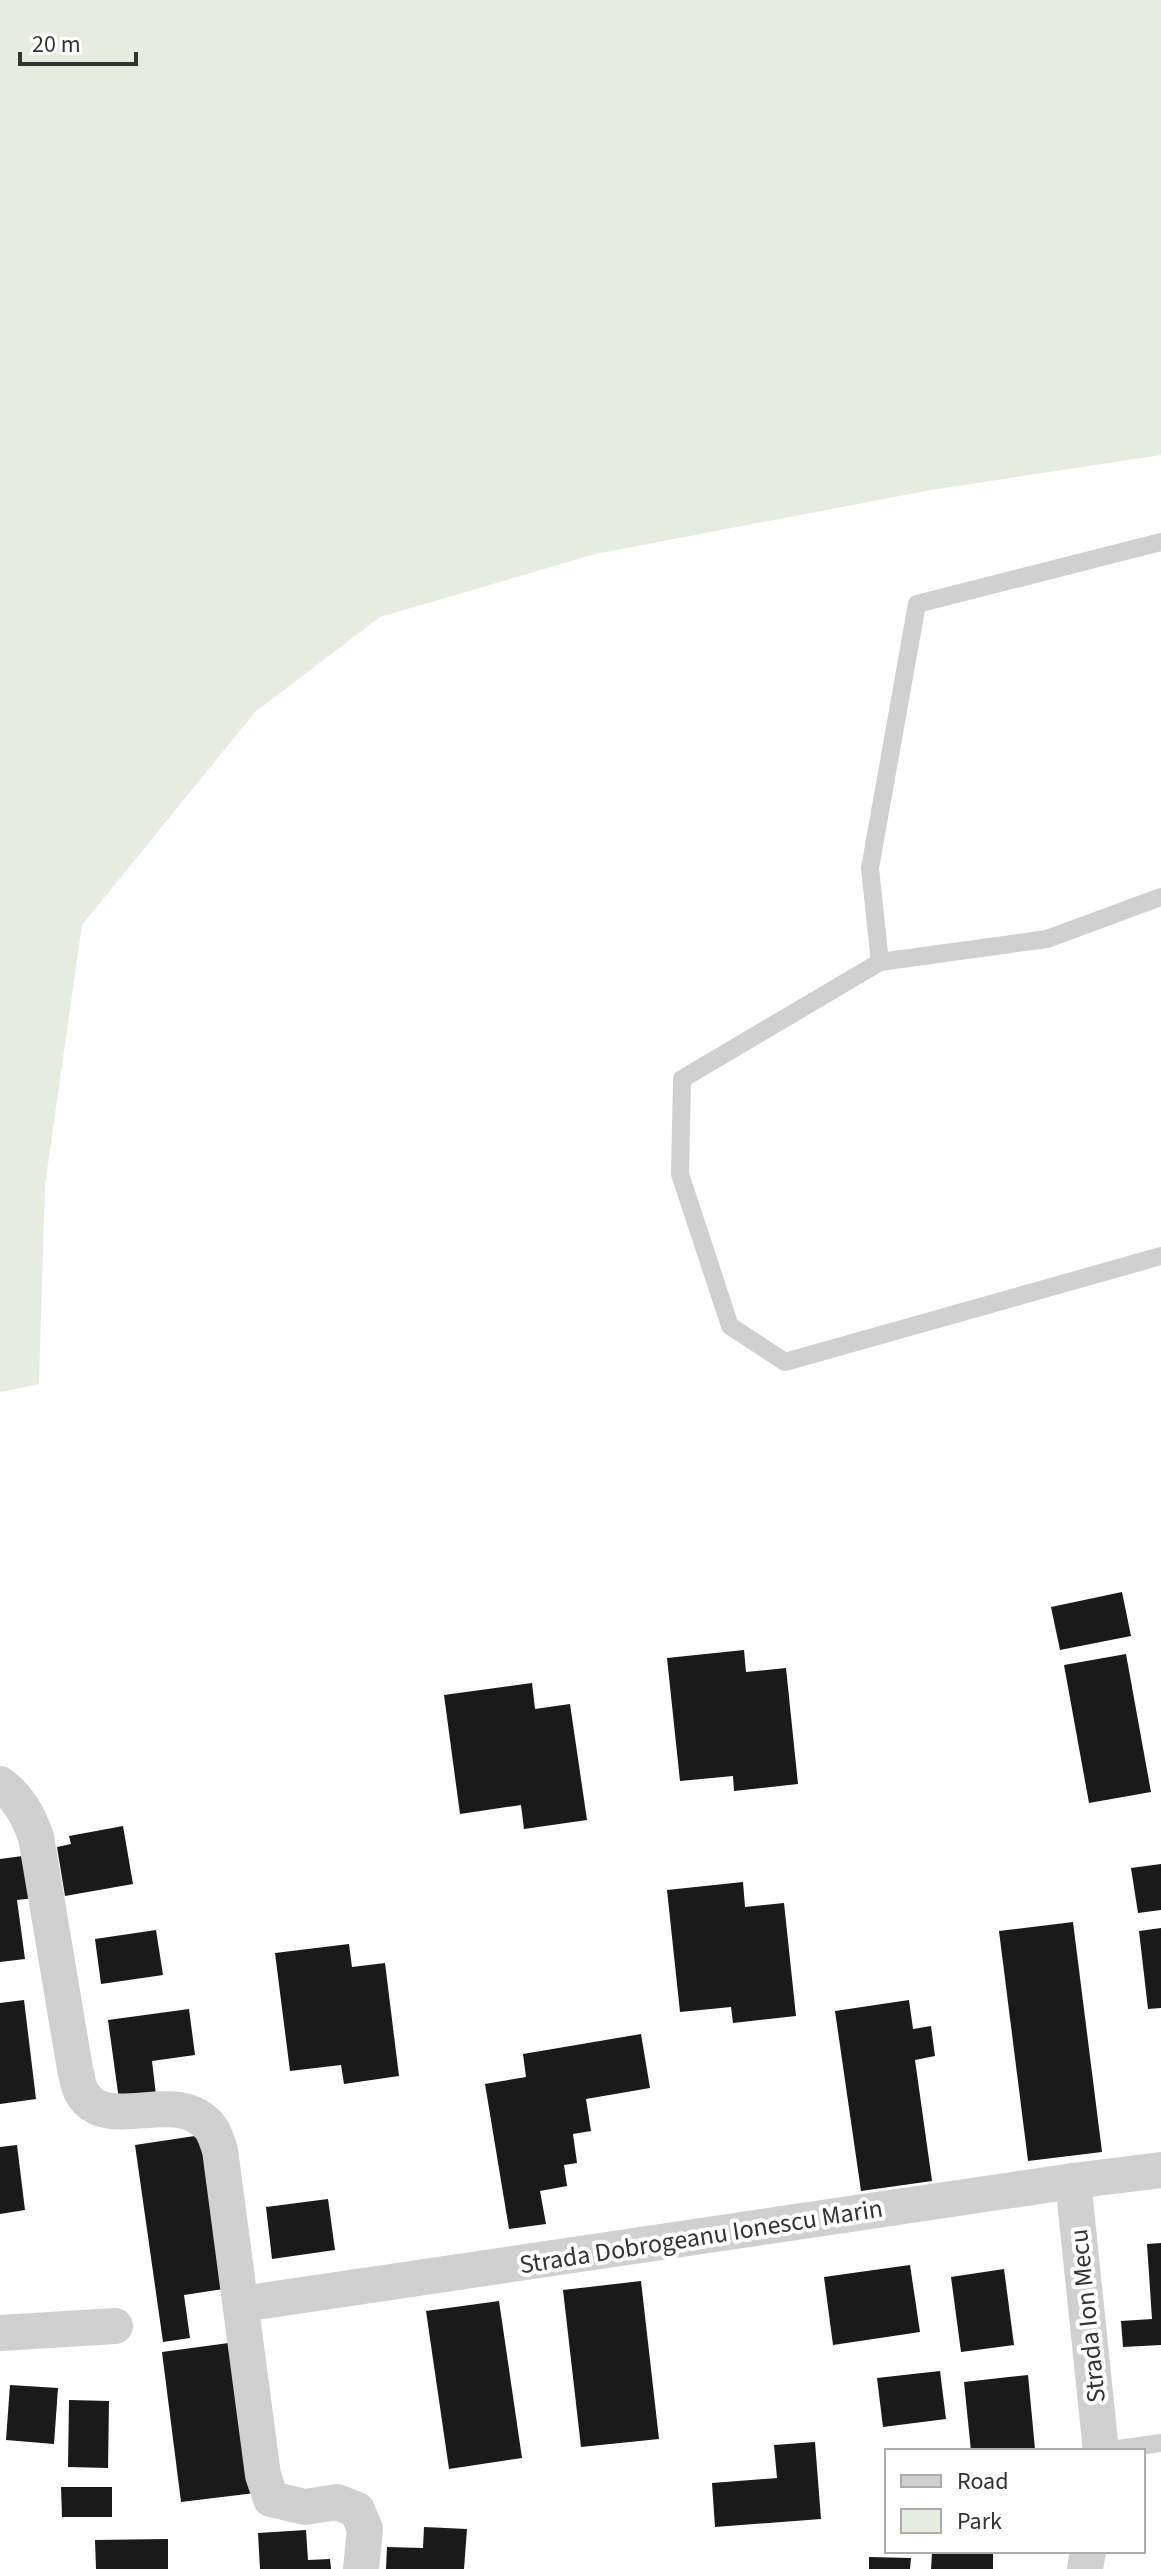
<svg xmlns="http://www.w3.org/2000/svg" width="1161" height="2569" viewBox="0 0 1161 2569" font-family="'Source Sans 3',sans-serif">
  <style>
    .green { fill: #e6ecdf }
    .building { fill: #1a1a1a }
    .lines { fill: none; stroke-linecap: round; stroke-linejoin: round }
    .lane { stroke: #d0d0d0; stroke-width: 18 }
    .street { stroke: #d0d0d0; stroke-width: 36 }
    .labels { text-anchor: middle; stroke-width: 8; stroke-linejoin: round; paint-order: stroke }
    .street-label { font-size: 26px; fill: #333; stroke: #fff }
  </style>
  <rect width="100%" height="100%" fill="#fff"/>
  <!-- green -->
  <polygon class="green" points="0,0 1161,0 1161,455 931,490 595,554 380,617 255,712 82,925 45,1185 39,1384 0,1392"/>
  <!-- building -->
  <g class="building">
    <polygon points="1122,1592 1131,1636 1060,1650 1051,1607"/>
    <polygon points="744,1650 746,1672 786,1668 798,1784 734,1791 733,1776 680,1781 667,1658"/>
    <polygon points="1126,1654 1151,1792 1089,1803 1064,1665"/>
    <polygon points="532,1683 535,1709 570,1704 587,1820 524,1829 521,1805 460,1814 444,1695"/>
    <polygon points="123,1826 133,1884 65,1896 57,1847 71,1844 69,1836"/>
    <polygon points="30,1855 35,1898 17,1900 25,1959 0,1962 0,1859"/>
    <polygon points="1161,1864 1161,1910 1138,1913 1131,1868"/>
    <polygon points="743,1882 745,1907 784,1903 796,2016 733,2023 731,2007 680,2012 667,1890"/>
    <polygon points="1073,1922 1102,2152 1028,2161 999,1931"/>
    <polygon points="1161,1928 1161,2008 1148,2009 1139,1931"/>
    <polygon points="156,1930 163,1975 101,1984 95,1939"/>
    <polygon points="349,1944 352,1967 385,1963 399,2076 344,2084 341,2065 290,2071 275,1953"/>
    <polygon points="24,2000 36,2099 0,2104 0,2003"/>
    <polygon points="909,2000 913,2029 931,2026 935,2056 915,2060 932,2181 861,2191 835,2011"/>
    <polygon points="189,2009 195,2055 152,2061 156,2095 119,2100 108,2020"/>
    <polygon points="641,2034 650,2088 586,2099 591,2131 573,2134 577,2163 564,2165 567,2186 540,2191 546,2224 509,2229 485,2084 526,2077 523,2054"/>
    <polygon points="208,2134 230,2288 184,2295 190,2338 163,2342 135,2145"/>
    <polygon points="17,2145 25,2210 0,2214 0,2147"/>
    <polygon points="328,2199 335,2250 272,2259 266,2207"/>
    <polygon points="1161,2243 1161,2345 1123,2347 1121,2321 1152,2319 1147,2244"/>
    <polygon points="910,2265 920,2332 833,2345 824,2277"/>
    <polygon points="1004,2269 1014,2345 961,2352 951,2277"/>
    <polygon points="641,2281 659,2439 581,2447 563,2290"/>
    <polygon points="499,2301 522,2458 449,2469 426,2311"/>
    <polygon points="236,2342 255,2493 181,2502 162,2352"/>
    <polygon points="940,2371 946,2419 883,2427 877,2378"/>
    <polygon points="1028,2375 1035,2449 971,2451 964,2382"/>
    <polygon points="10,2385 58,2388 54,2444 6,2440"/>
    <polygon points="69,2400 109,2401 108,2468 68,2467"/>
    <polygon points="815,2442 821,2519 715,2527 712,2483 777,2478 774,2445"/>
    <polygon points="61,2487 112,2487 112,2517 62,2517"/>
    <polygon points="424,2527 467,2529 464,2569 386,2569 387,2547 423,2548"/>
    <polygon points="306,2530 308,2560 330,2559 331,2569 260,2569 258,2533"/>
    <polygon points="168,2539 168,2569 96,2569 95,2540"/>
    <polygon points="932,2553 993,2554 993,2569 931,2569"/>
    <polygon points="869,2557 911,2558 910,2569 869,2569"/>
  </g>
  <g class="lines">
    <!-- lane -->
    <g class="lane">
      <polyline points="1161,542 917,604 870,868 880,962 682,1079 680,1174 730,1326 785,1362 1161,1256"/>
      <polyline points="880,962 1047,939 1161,897"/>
      <polyline points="1104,2451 1161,2443"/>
    </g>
    <!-- street -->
    <g class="street">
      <path d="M0,1784c19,14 28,31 36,53l39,232c2,7 3,18 7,24 25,43 94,-8 128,34 5,6 7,15 10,23l43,325 8,24 34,8 32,-5 20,8 8,19 -4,40"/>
      <polyline points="1073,2181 1101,2451"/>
      <polyline points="242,2304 1073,2181 1161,2170"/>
      <polyline points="0,2333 115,2326"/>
      <polyline points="1085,2569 1088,2551"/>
    </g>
  </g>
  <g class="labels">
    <!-- street labels -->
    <g class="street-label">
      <text transform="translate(701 2236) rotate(-9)" y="9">Strada Dobrogeanu Ionescu Marin</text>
      <text transform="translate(1087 2316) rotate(-96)" y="9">Strada Ion Mecu</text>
    </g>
  </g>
  <!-- legend -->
  <rect x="885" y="2449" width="260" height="104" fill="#ffffff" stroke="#adadad" stroke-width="2"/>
  <rect x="901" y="2475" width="40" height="12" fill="#d0d0d0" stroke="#adadad" stroke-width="2"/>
  <text x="957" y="2489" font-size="24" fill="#333333">Road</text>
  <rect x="901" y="2509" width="40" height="24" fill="#e6ecdf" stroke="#adadad" stroke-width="2"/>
  <text x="957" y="2529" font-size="24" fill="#333333">Park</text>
  <!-- scale -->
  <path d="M20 52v12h116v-12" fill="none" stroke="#333333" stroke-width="4"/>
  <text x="32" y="52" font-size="24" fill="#333333" stroke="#ffffff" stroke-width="6" paint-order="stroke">20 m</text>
</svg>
